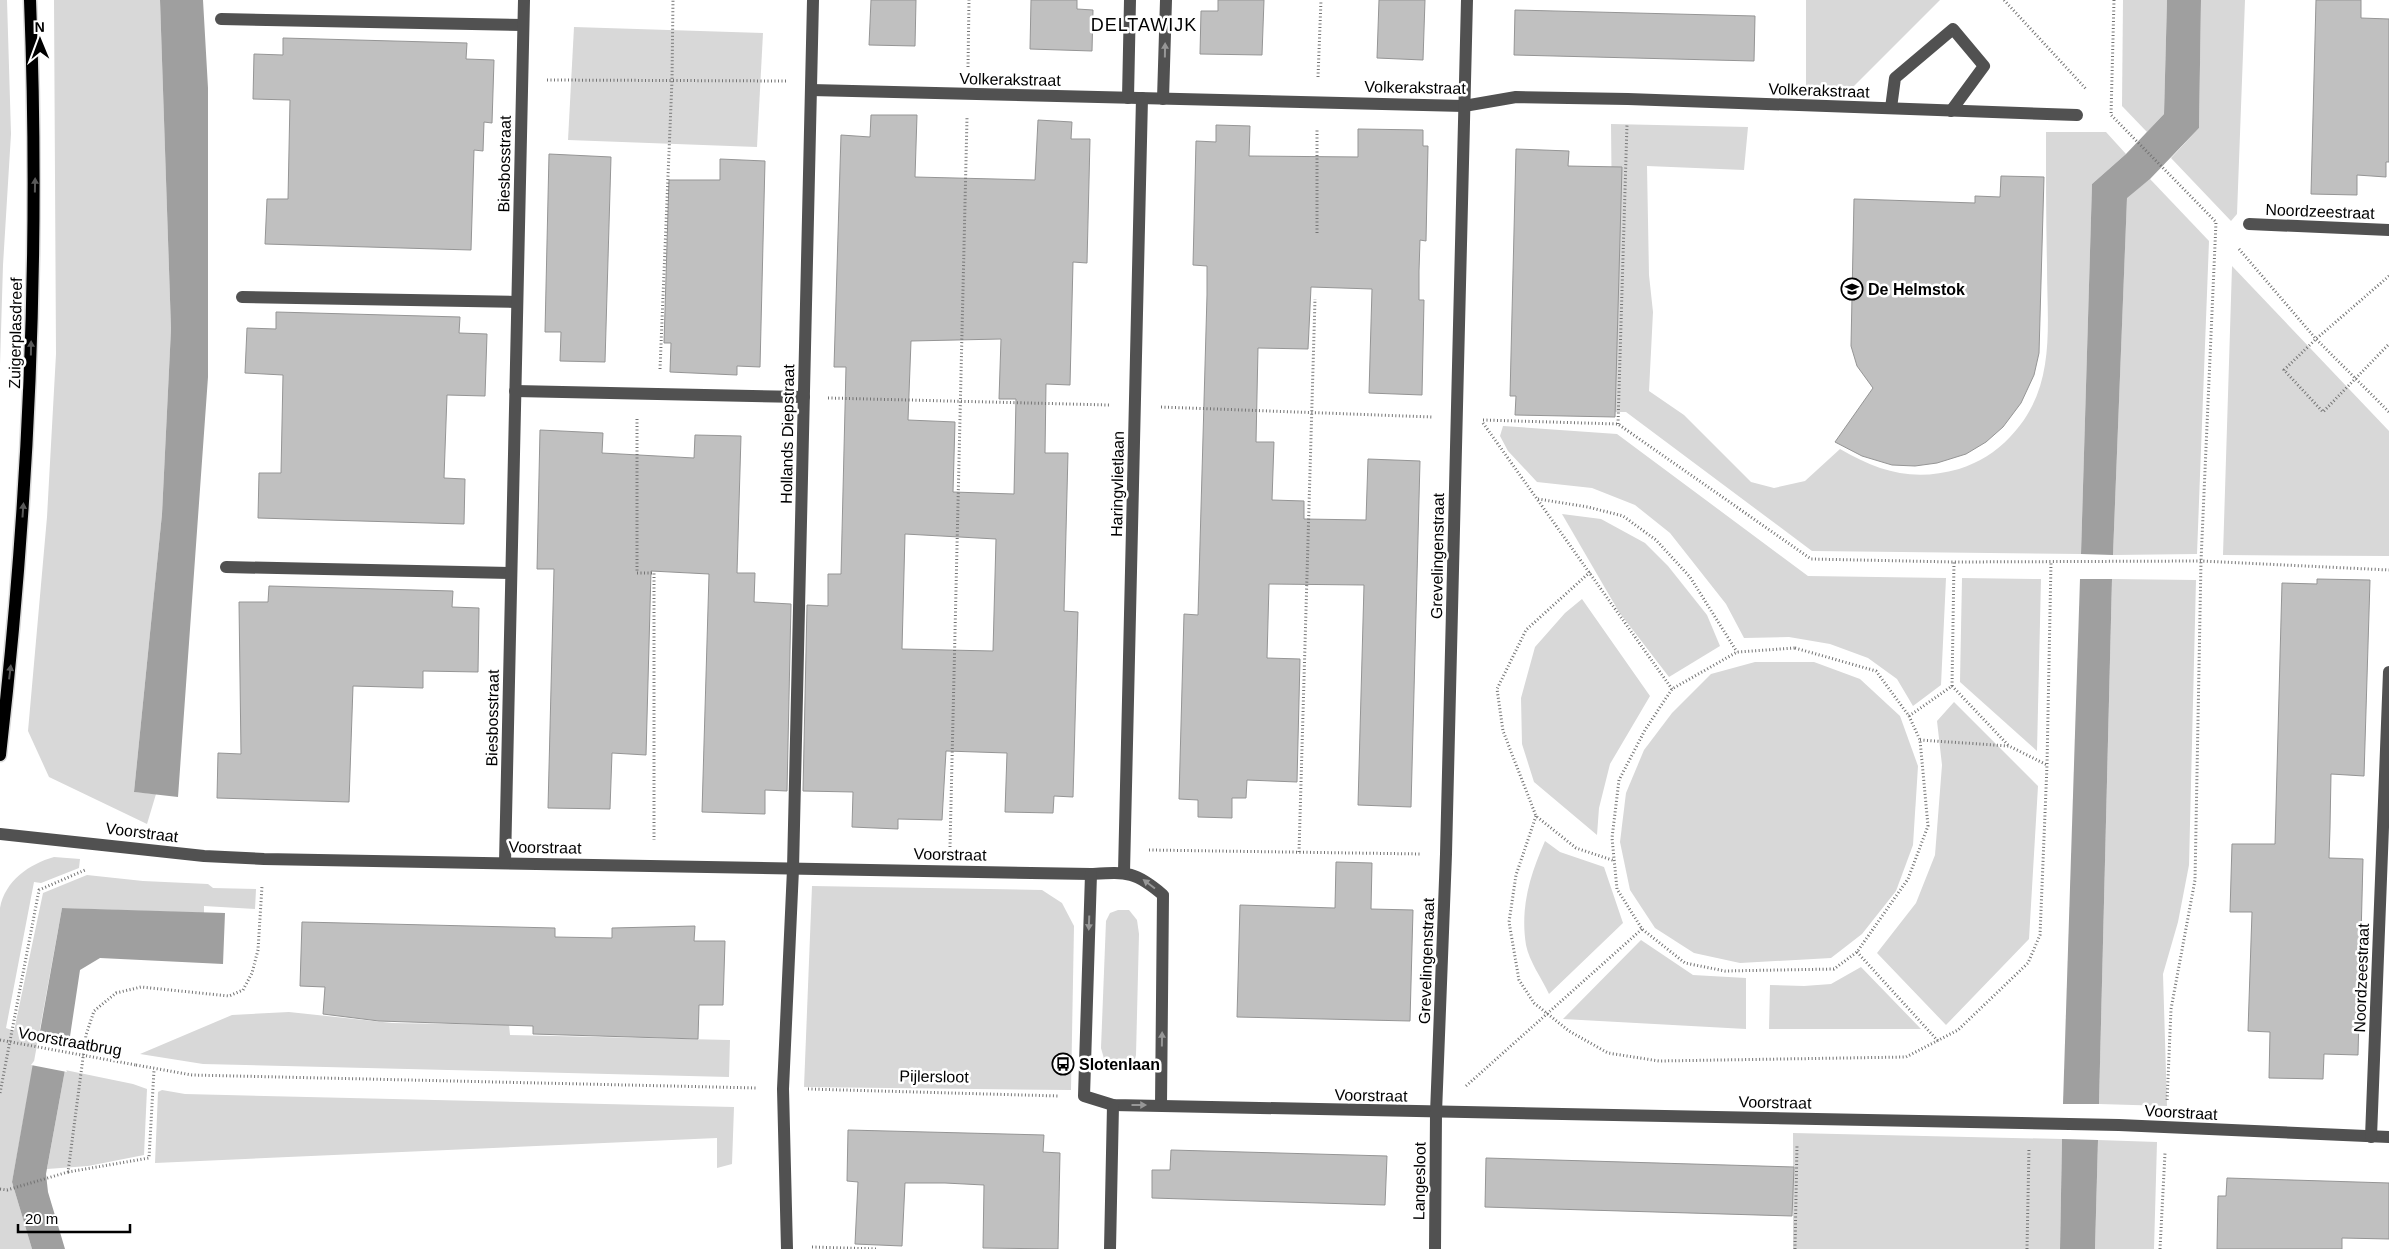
<svg xmlns="http://www.w3.org/2000/svg" width="2389" height="1249" viewBox="0 0 2389 1249" font-family="Helvetica,sans-serif">
  <style>
    .green { fill: #d8d8d8 }
    .water { fill: #9f9f9f }
    .pier { fill: #fff }
    .building { fill: #c0c0c0; stroke: #959595; fill-rule: evenodd }
    .lines { fill: none; stroke-linecap: round; stroke-linejoin: round }
    .major-casing { stroke: #dbdbdb; stroke-width: 15 }
    .path { stroke: #737373; stroke-width: 3; stroke-dasharray: 1 2.5; stroke-linecap: butt }
    .minor { stroke: #515151; stroke-width: 12 }
    .major { stroke: #000; stroke-width: 12 }
    .path-bridge { stroke: #737373; stroke-width: 3; stroke-dasharray: 1 2.5; stroke-linecap: butt }
    .oneway { fill: #979797 }
    .oneway2 { fill: #595959 }
    .labels { text-anchor: middle; stroke-width: 5; stroke-linejoin: round; paint-order: stroke }
    .street-label { font-size: 16px; fill: #000; stroke: #fff }
    .poi-label { font-size: 16px; font-weight: bold; fill: #000; stroke: #fff; text-anchor: start }
    .neighbourhood-label { font-size: 18px; letter-spacing: 1px; fill: #000; stroke: #fff }
  </style>
  <rect width="100%" height="100%" fill="#fff"/>
  <!-- green -->
  <g class="green">
    <polygon points="0,0 7,0 11,134 3,265 0,365"/>
    <polygon points="54,0 160,0 171,329 162,514 134,792 156,794 147,824 49,777 28,731 47,517 56,354"/>
    <polygon points="1806,0 1940,0 1847,93 1806,92"/>
    <polygon points="2123,0 2167,0 2164,114 2147,132 2122,106"/>
    <polygon points="2201,0 2245,0 2237,214 2231,221 2171,158 2199,128"/>
    <polygon points="574,27 763,33 757,147 568,140"/>
    <path d="M1611,124l137,3 -4,43 -97,-4 2,109 4,37 -4,79 35,24 67,67 23,6 31,-7 35,-32c40,23 73,33 119,20 19,-6 37,-17 51,-32 47,-49 37,-109 37,-172 -1,-44 -1,-89 -1,-133h60l20,22 -34,30 -11,370 -269,-3 -186,-139h-12z"/>
    <polygon points="2150,179 2209,241 2197,554 2113,555 2127,197"/>
    <polygon points="2232,266 2389,431 2389,556 2223,555"/>
    <polygon points="1503,426 1617,434 1808,576 1946,578 1941,685 1913,706 1897,679 1868,658 1830,644 1789,637 1744,638 1726,604 1670,533 1635,505 1592,488 1537,482 1508,451 1500,436"/>
    <polygon points="1562,514 1601,519 1645,543 1668,566 1707,615 1720,646 1669,677 1619,612"/>
    <polygon points="1962,578 2041,579 2037,751 1960,682"/>
    <polygon points="2112,579 2196,580 2189,865 2178,922 2163,974 2167,1106 2099,1104"/>
    <polygon points="1582,599 1650,696 1610,764 1599,808 1597,835 1534,782 1522,744 1521,698 1535,647 1565,613"/>
    <polygon points="1755,662 1814,662 1860,679 1900,716 1918,766 1913,845 1896,891 1862,934 1831,958 1740,963 1694,953 1655,928 1630,890 1620,842 1626,793 1644,750 1672,713 1711,674"/>
    <polygon points="1954,702 2038,786 2029,939 1946,1025 1877,953 1916,903 1935,855 1942,765 1937,721"/>
    <path d="M1545,841l15,11 44,15 19,56 -74,71c-7,-15 -20,-33 -23,-49 -6,-38 4,-70 19,-104z"/>
    <path d="M54,857l26,2 -1,9 -38,15 -7,-1 -28,146 8,3 29,-138 44,-18 56,6 65,3 5,4 43,1 -1,20 -51,-3v7l-142,-5 -50,274 20,67h-32v-341c5,-27 29,-44 54,-51z"/>
    <polygon points="812,886 1042,890 1062,903 1074,926 1071,1090 804,1087"/>
    <polygon points="1118,910 1129,910 1137,920 1139,934 1136,1055 1133,1068 1123,1072 1106,1066 1101,1048 1106,921 1110,913"/>
    <polygon points="1641,940 1693,975 1746,978 1746,1029 1563,1019"/>
    <polygon points="1861,967 1921,1029 1769,1029 1770,985 1804,986 1831,984"/>
    <polygon points="289,1012 392,1023 509,1025 510,1035 730,1040 729,1077 203,1064 140,1054 232,1015"/>
    <polygon points="65,1070 133,1084 147,1089 144,1155 88,1166 47,1169"/>
    <polygon points="162,1090 185,1094 734,1107 732,1164 717,1168 717,1138 155,1163 158,1092"/>
    <polygon points="1793,1133 2062,1139 2060,1249 1793,1249"/>
    <polygon points="2098,1140 2157,1142 2154,1249 2095,1249"/>
  </g>
  <!-- water -->
  <g class="water">
    <polygon points="160,0 203,0 208,88 208,377 178,797 134,792 162,514 171,329"/>
    <polygon points="2167,0 2201,0 2199,128 2150,179 2127,198 2113,555 2081,554 2092,184 2126,154 2164,114"/>
    <polygon points="2080,579 2112,579 2099,1104 2063,1104"/>
    <polygon points="62,908 225,913 223,964 100,958 80,970 69,1043 39,1037"/>
    <polygon points="33,1063 65,1070 46,1174 48,1192 65,1249 32,1249 12,1182"/>
    <polygon points="2062,1139 2098,1140 2095,1249 2060,1249"/>
  </g>
  <!-- pier -->
  <g class="pier">
    <polygon points="37,1034 72,1041 72,1043 69,1045 38,1039"/>
    <polygon points="34,1061 65,1067 67,1072 31,1065"/>
  </g>
  <!-- building -->
  <g class="building">
    <polygon points="871,0 916,0 915,46 869,45"/>
    <polygon points="1031,0 1077,0 1077,9 1093,10 1092,51 1030,49"/>
    <polygon points="1218,0 1264,0 1262,55 1200,54 1201,11 1218,11"/>
    <polygon points="1379,0 1425,0 1423,60 1377,58"/>
    <polygon points="2316,0 2361,0 2361,18 2389,19 2389,162 2386,162 2386,177 2357,175 2357,195 2311,194"/>
    <polygon points="1515,10 1755,16 1754,61 1514,55"/>
    <polygon points="283,38 467,43 466,59 494,60 492,123 484,122 483,151 474,150 471,250 265,244 267,199 288,199 290,100 253,99 254,54 283,55"/>
    <path d="M871,115h46l-2,62 120,3 3,-60 34,2 -1,17h19l-3,124 -14,-1 -3,123 -24,-1 -1,69h23l-4,158 14,1 -5,185 -19,-1 -1,17 -48,-1 2,-59 -61,-2 -4,69 -44,-1v10l-46,-2 1,-35 -50,-1 4,-186 21,1v-32h13l5,-207h-12l7,-232 29,2zM1001,339l-2,60h17l-2,95 -61,-2 2,-70 -47,-2 3,-79zM905,534l91,5 -3,112 -91,-2z"/>
    <polygon points="1216,125 1250,126 1249,156 1358,157 1358,129 1423,130 1423,146 1428,146 1426,241 1420,240 1419,271 1419,300 1424,300 1422,395 1369,393 1372,289 1311,287 1308,349 1258,348 1256,442 1274,442 1272,500 1304,501 1304,519 1366,520 1368,459 1420,461 1411,807 1358,805 1364,585 1269,584 1267,658 1300,659 1297,782 1247,780 1246,798 1232,798 1232,818 1198,817 1198,800 1179,799 1184,614 1198,615 1207,295 1207,266 1193,265 1196,141 1216,142"/>
    <polygon points="1516,149 1569,151 1568,166 1622,167 1615,417 1515,415 1516,396 1510,396"/>
    <polygon points="549,154 611,157 605,362 560,361 561,332 545,332"/>
    <polygon points="720,159 765,161 760,367 737,366 737,375 670,372 671,343 664,343 669,180 720,180"/>
    <polygon points="2001,176 2044,177 2039,353 2034,375 2021,403 2003,427 1986,442 1966,454 1937,463 1915,466 1892,465 1862,456 1835,442 1873,388 1857,366 1851,346 1854,199 1975,203 1975,196 2000,197"/>
    <polygon points="276,312 460,317 459,333 487,334 485,396 447,395 444,478 465,479 464,524 258,518 259,473 281,473 283,375 245,373 247,328 276,329"/>
    <polygon points="540,430 603,433 602,453 694,458 695,435 741,436 737,573 755,573 754,602 791,604 787,791 765,790 765,814 702,812 709,574 651,571 646,755 612,753 610,809 548,808 554,569 537,569"/>
    <polygon points="2317,579 2370,580 2364,776 2331,774 2330,828 2329,858 2363,859 2358,1055 2324,1054 2323,1079 2269,1078 2270,1032 2248,1031 2252,912 2230,912 2232,844 2275,844 2282,583 2317,584"/>
    <polygon points="269,586 453,591 452,607 479,608 478,672 423,671 423,688 353,686 349,802 217,798 218,753 241,754 239,602 268,602"/>
    <polygon points="1336,862 1372,863 1371,909 1413,910 1410,1021 1237,1017 1240,905 1335,908"/>
    <polygon points="302,922 555,928 555,937 612,938 612,928 695,926 694,941 725,941 723,1005 699,1005 698,1039 533,1034 533,1026 379,1021 323,1014 325,987 300,986"/>
    <polygon points="848,1130 1044,1135 1043,1152 1060,1153 1058,1249 983,1248 984,1185 945,1183 905,1183 902,1246 855,1244 858,1182 847,1181"/>
    <polygon points="1171,1150 1387,1156 1385,1205 1152,1198 1152,1170 1170,1170"/>
    <polygon points="1486,1158 1794,1167 1792,1216 1485,1207"/>
    <polygon points="2227,1178 2389,1183 2389,1239 2342,1238 2342,1249 2217,1249 2218,1196 2226,1196"/>
  </g>
  <g class="lines">
    <!-- major casing -->
    <g class="major-casing">
      <path id="major" d="M0,755c29,-251 40,-503 30,-755"/>
    </g>
    <!-- path -->
    <g class="path">
      <polyline points="2004,0 2087,90"/>
      <polyline points="2114,0 2111,115 2216,222 2201,561 2195,880 2171,1009 2167,1102"/>
      <polyline points="968,67 969,0"/>
      <polyline points="1318,77 1321,0"/>
      <polyline points="547,80 786,81"/>
      <polyline points="1317,233 1317,129"/>
      <polyline points="2239,249 2316,339 2389,412"/>
      <polyline points="2389,276 2316,339 2284,370 2323,412 2389,344"/>
      <polyline points="660,369 672,80 673,0"/>
      <polyline points="828,398 1109,405"/>
      <polyline points="1161,407 1432,417"/>
      <polyline points="637,419 637,573 654,573 654,840"/>
      <polyline points="1483,420 1618,424 1811,559 1954,562 2201,561 2389,570"/>
      <polyline points="1483,423 1672,689"/>
      <polyline points="1618,424 1627,124"/>
      <polyline points="1538,499 1588,507 1623,516 1656,540 1690,577 1737,652"/>
      <polyline points="1590,572 1526,630 1497,689 1503,731 1536,816 1576,848 1615,861"/>
      <polygon points="1795,648 1876,671 1909,716 1920,740 1928,826 1908,879 1857,952 1834,969 1725,971 1685,963 1642,929 1617,889 1612,838 1619,780 1645,730 1672,689 1737,652"/>
      <polyline points="1952,686 2009,746"/>
      <polyline points="1909,716 1952,686 1954,562"/>
      <polyline points="1920,740 2009,746 2047,765"/>
      <polyline points="1536,816 1516,875 1509,922 1519,980 1534,1003 1569,1031 1608,1053 1659,1061 1906,1057 1958,1030 2028,963 2040,935 2047,765 2051,562"/>
      <polyline points="950,847 967,118"/>
      <polyline points="1149,850 1421,854"/>
      <polyline points="1299,852 1315,299"/>
      <polyline points="1857,952 1938,1041"/>
      <polyline points="136,1065 192,1075 757,1088"/>
      <polyline points="1466,1086 1642,929"/>
      <polyline points="808,1089 1059,1096"/>
      <polyline points="0,1093 39,890 85,870"/>
      <polyline points="68,1172 149,1158 154,1070"/>
      <polyline points="0,1189 7,1190 68,1172 86,1035 94,1011 116,993 141,987 229,996 243,990 252,973 258,950 262,886"/>
      <polyline points="812,1247 878,1249"/>
      <polyline points="1795,1249 1797,1145"/>
      <polyline points="2027,1249 2029,1148"/>
      <polyline points="2160,1249 2165,1153"/>
    </g>
    <!-- minor -->
    <g class="minor">
      <polyline points="221,19 523,25"/>
      <polyline points="811,90 1464,106 1516,97 1628,99 2077,115"/>
      <polyline points="1128,98 1130,0"/>
      <polyline points="1163,99 1166,0"/>
      <polyline points="1891,108 1895,78 1953,29 1984,66 1951,111"/>
      <polyline points="2249,224 2389,230"/>
      <polyline points="242,297 517,302"/>
      <polyline points="515,391 804,397"/>
      <polyline points="226,567 511,573"/>
      <path d="M0,834l204,22 60,3 827,15c36,-2 44,-3 72,21l-2,210"/>
      <polyline points="505,863 524,0"/>
      <polyline points="1124,872 1142,98"/>
      <polyline points="1091,874 1084,1096 1113,1105 2119,1125 2389,1137"/>
      <polyline points="2371,1137 2389,672"/>
      <polyline points="787,1249 783,1089 793,869 813,0"/>
      <polyline points="1110,1249 1113,1105"/>
      <polyline points="1435,1249 1436,1113 1446,854 1467,0"/>
    </g>
    <!-- major -->
    <use href="#major" class="major"/>
    <!-- path-bridge -->
    <polyline class="path-bridge" points="0,1040 136,1065"/>
  </g>
  <!-- one-way arrows -->
  <defs><path id="oneway-solid" d="M-6-.8H1V-3.2L6.5 0L1 3.2V.8H-6Z" transform="scale(1.25)"/></defs>
  <g class="oneway">
    <use href="#oneway-solid" transform="translate(1165 50) rotate(-89)"/>
    <use href="#oneway-solid" transform="translate(1149 884) rotate(-143)"/>
    <use href="#oneway-solid" transform="translate(1089 923) rotate(92)"/>
    <use href="#oneway-solid" transform="translate(1162 1039) rotate(-89)"/>
    <use href="#oneway-solid" transform="translate(1139 1105)"/>
  </g>
  <g class="oneway2">
    <use href="#oneway-solid" transform="translate(35 185) rotate(-89)"/>
    <use href="#oneway-solid" transform="translate(31 348) rotate(-89)"/>
    <use href="#oneway-solid" transform="translate(23 510) rotate(-86)"/>
    <use href="#oneway-solid" transform="translate(10 672) rotate(-83)"/>
  </g>
  <!-- icons -->
  <defs>
    <g id="school-ring" transform="scale(1.125)"><circle r="9.5" fill="#fff" stroke="#000" stroke-width="1.5"/><path d="M0-5L7-2L0 1L-7-2ZM-4 1L0 2.5L4 1V4Q0 6-4 4Z" fill="#000"/></g>
    <g id="bus-ring" transform="scale(1.125)"><circle r="9.5" fill="#fff" stroke="#000" stroke-width="1.5"/><path d="M-5-6H5V4H4V6H2V4H-2V6H-4V4H-5ZM-3.5-4V0h7V-4ZM-3.5 1.2v1.5H-2V1.2ZM2 1.2v1.5H3.5V1.2Z" fill="#000"/></g>
  </defs>
  <g fill-rule="evenodd">
    <use href="#school-ring" x="1852" y="289"/>
    <use href="#bus-ring" x="1063" y="1064"/>
  </g>
  <g class="labels">
    <!-- street labels -->
    <g class="street-label">
      <text transform="translate(1010 79) rotate(1)" y="6">Volkerakstraat</text>
      <text transform="translate(1415 87) rotate(1)" y="6">Volkerakstraat</text>
      <text transform="translate(1819 90) rotate(2)" y="6">Volkerakstraat</text>
      <text transform="translate(504 164) rotate(-89)" y="6">Biesbosstraat</text>
      <text transform="translate(2320 211) rotate(2)" y="6">Noordzeestraat</text>
      <text transform="translate(15 333) rotate(-89)" y="6">Zuigerplasdreef</text>
      <text transform="translate(787 434) rotate(-89)" y="6">Hollands Diepstraat</text>
      <text transform="translate(1117 484) rotate(-89)" y="6">Haringvlietlaan</text>
      <text transform="translate(1437 556) rotate(-89)" y="6">Grevelingenstraat</text>
      <text transform="translate(492 718) rotate(-89)" y="6">Biesbosstraat</text>
      <text transform="translate(142 832) rotate(7)" y="6">Voorstraat</text>
      <text transform="translate(545 847) rotate(1)" y="6">Voorstraat</text>
      <text transform="translate(950 854) rotate(1)" y="6">Voorstraat</text>
      <text transform="translate(1426 961) rotate(-88)" y="6">Grevelingenstraat</text>
      <text transform="translate(2361 978) rotate(-88)" y="6">Noordzeestraat</text>
      <text transform="translate(70 1041) rotate(10)" y="6">Voorstraatbrug</text>
      <text transform="translate(934 1076) rotate(1)" y="6">Pijlersloot</text>
      <text transform="translate(1371 1095) rotate(1)" y="6">Voorstraat</text>
      <text transform="translate(1775 1102) rotate(1)" y="6">Voorstraat</text>
      <text transform="translate(2181 1112) rotate(3)" y="6">Voorstraat</text>
      <text transform="translate(1419 1181) rotate(-89)" y="6">Langesloot</text>
    </g>
    <!-- poi labels -->
    <g class="poi-label">
      <text x="1868" y="295">De Helmstok</text>
      <text x="1079" y="1070">Slotenlaan</text>
    </g>
    <!-- neighbourhood labels -->
    <g class="neighbourhood-label">
      <text x="1144" y="31">DELTAWIJK</text>
    </g>
  </g>
  <!-- north arrow -->
  <g transform="translate(40 40) rotate(359)" stroke="#ffffff" stroke-width="4" paint-order="stroke">
  <path d="M0-4L9 19L0 12L-9 19Z" fill="#000000"/>
  <text y="-8" font-size="14" font-weight="bold" text-anchor="middle" fill="#000000">N</text>
  </g>
  <!-- scale -->
  <path d="M18 1224v8h112v-8" fill="none" stroke="#000000" stroke-width="2.5"/>
  <text x="25" y="1224" font-size="15" fill="#000000" stroke="#ffffff" stroke-width="4" paint-order="stroke">20 m</text>
</svg>
